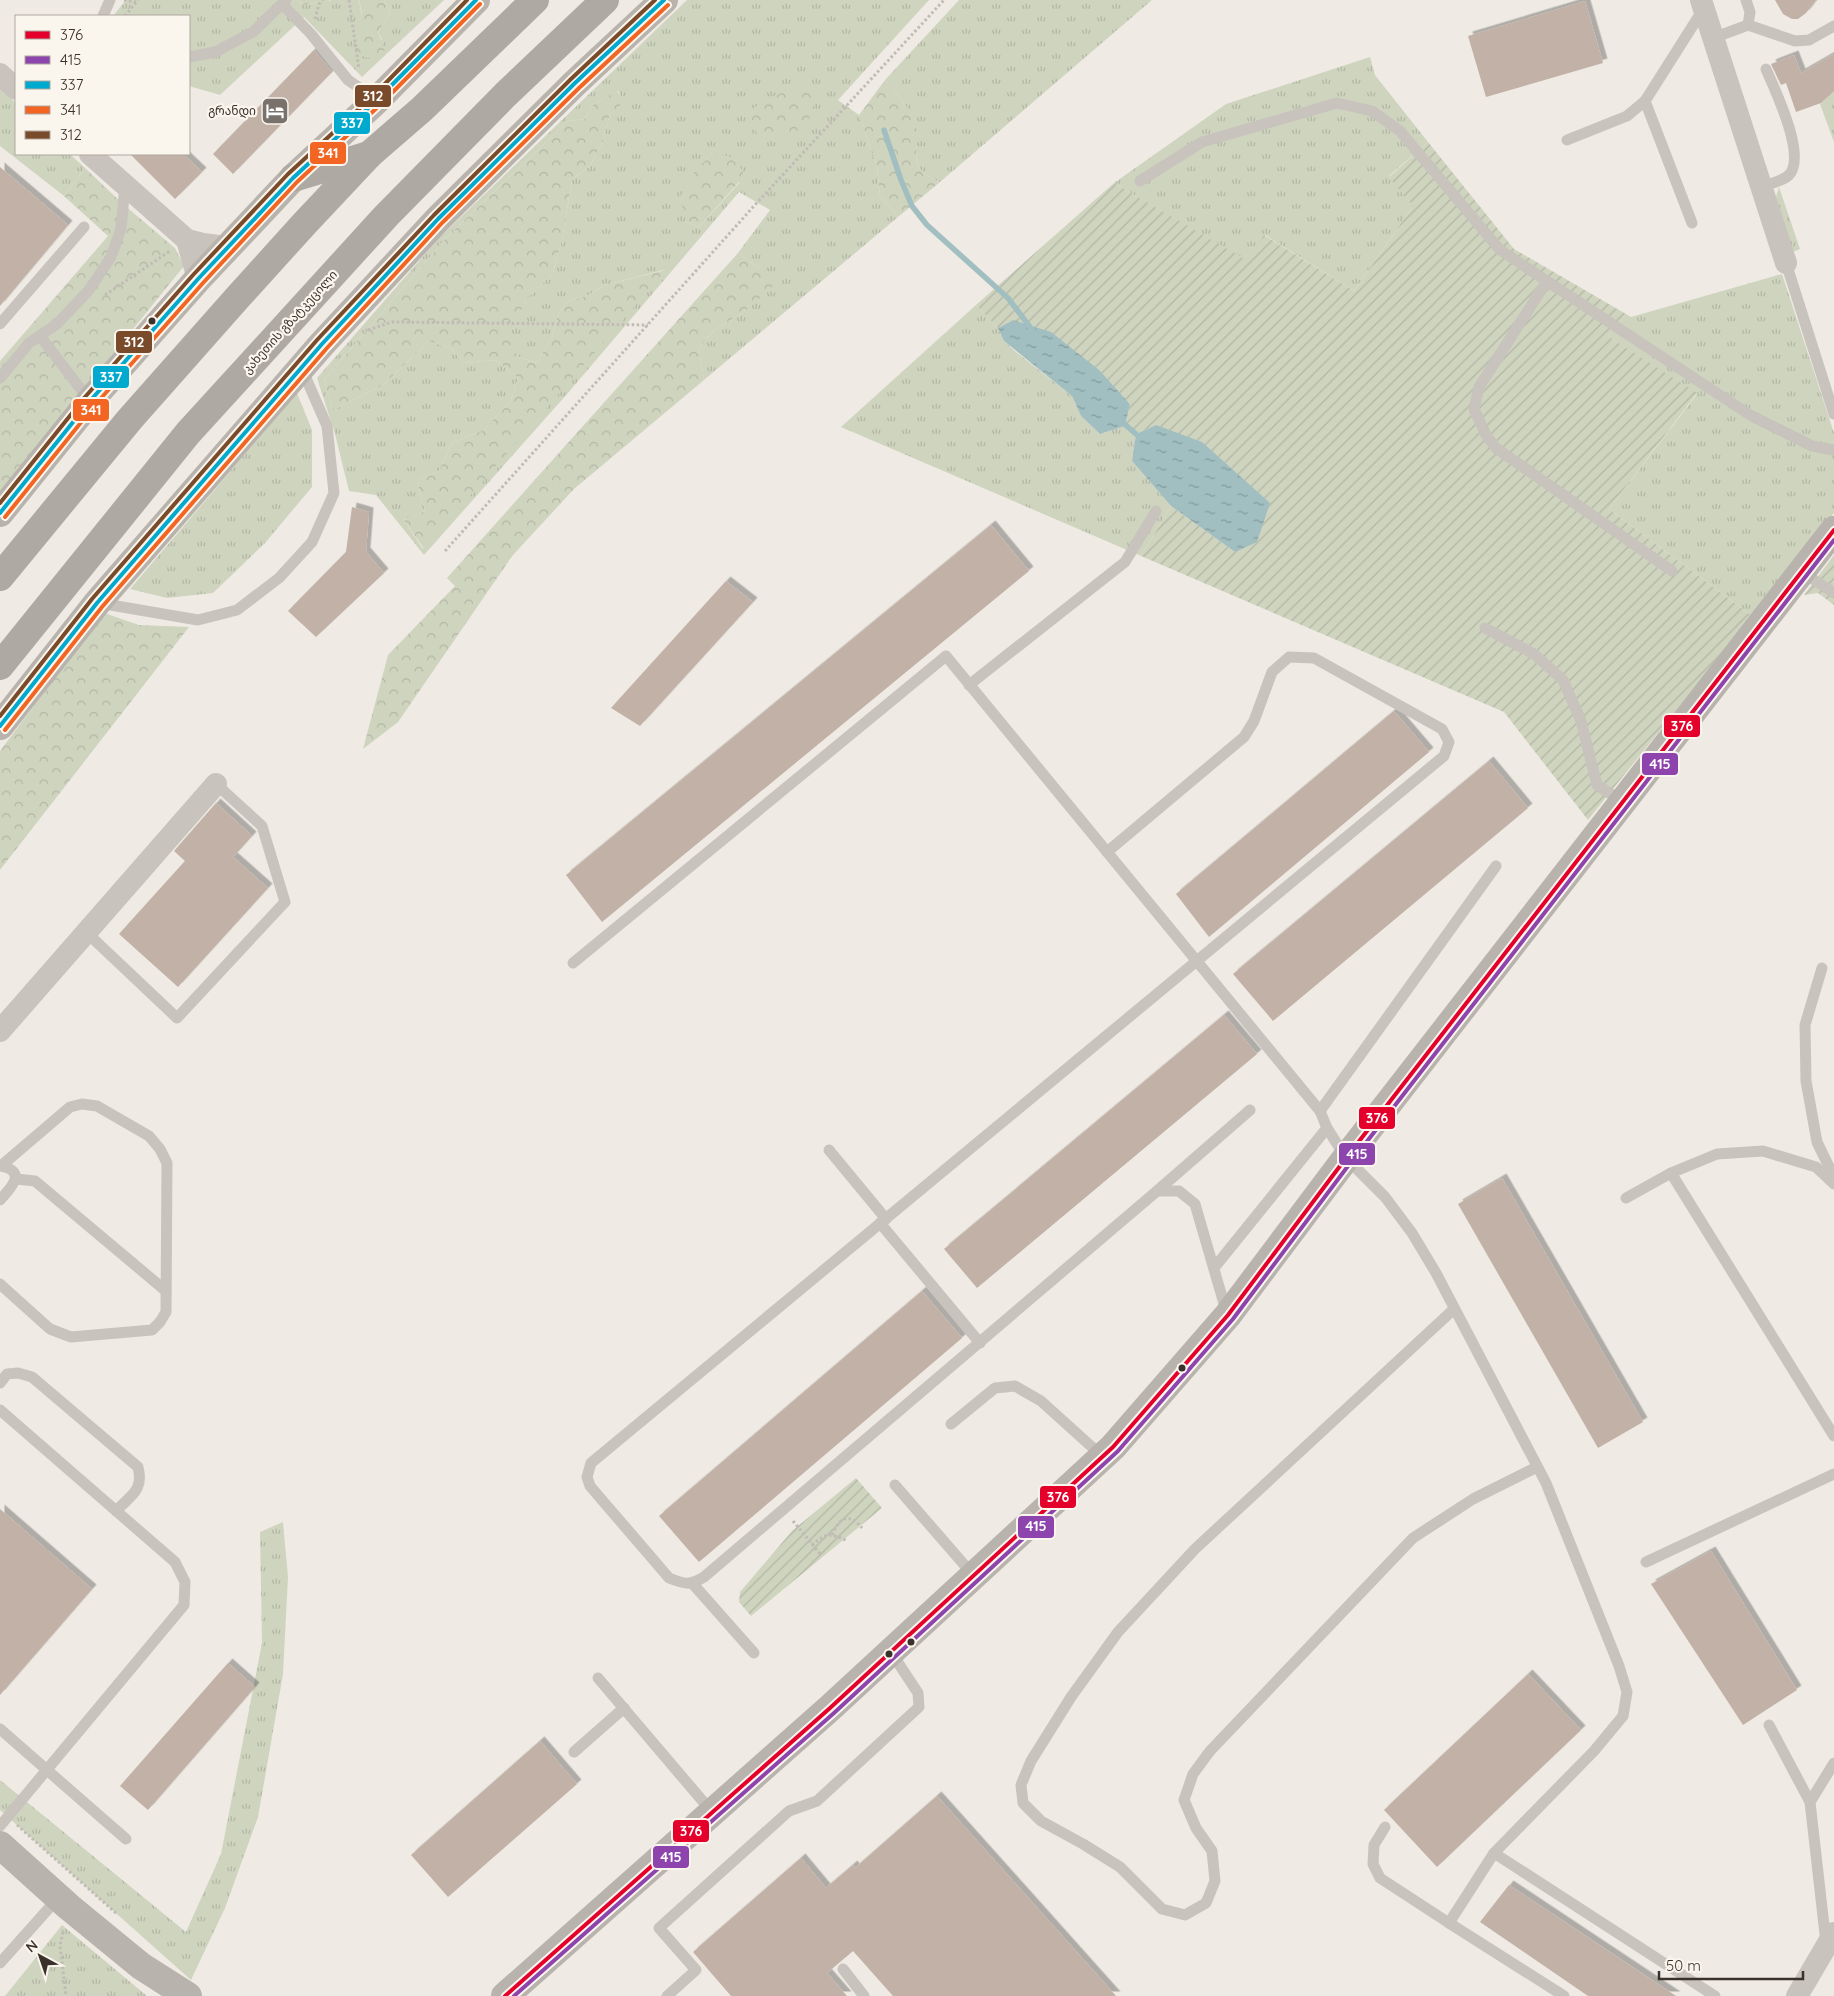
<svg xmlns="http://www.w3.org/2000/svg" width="1834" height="1996" viewBox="0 0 1834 1996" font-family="Quicksand,'Noto Sans Georgian',sans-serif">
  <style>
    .grass { fill: url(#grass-tufts); fill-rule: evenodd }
    .forest { fill: url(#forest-crowns) }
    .garden { fill: url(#garden-furrows) }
    .water { fill: url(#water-ripples) }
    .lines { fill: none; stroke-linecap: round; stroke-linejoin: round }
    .stream { stroke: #a1bec0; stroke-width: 5.5 }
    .building { fill: #c2b1a6; filter: url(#shadow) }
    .path { stroke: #c1bbb5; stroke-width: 3; stroke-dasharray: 2.5 2.5; stroke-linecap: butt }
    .lane { stroke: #c8c3bd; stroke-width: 11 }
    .street { stroke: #c8c3bd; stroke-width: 22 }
    .secondary { stroke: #b9b3ad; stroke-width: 28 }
    .highway { stroke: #aeaaa3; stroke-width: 28 }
    .bus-1-casing { stroke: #faf5ed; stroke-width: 8 }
    .bus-2-casing { stroke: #faf5ed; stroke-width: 8 }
    .bus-3-casing { stroke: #faf5ed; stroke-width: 8 }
    .bus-4-casing { stroke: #faf5ed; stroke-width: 8 }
    .bus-5-casing { stroke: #faf5ed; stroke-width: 8 }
    .bus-1 { stroke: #e4002b; stroke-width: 4 }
    .bus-2 { stroke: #8e44ad; stroke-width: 4 }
    .bus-3 { stroke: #00a9ce; stroke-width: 4 }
    .bus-4 { stroke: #f26522; stroke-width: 4 }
    .bus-5 { stroke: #7a4b2a; stroke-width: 4 }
    .bus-dot { fill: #3a312b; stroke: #faf5ed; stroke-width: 2 }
    .labels { text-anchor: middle; stroke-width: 4.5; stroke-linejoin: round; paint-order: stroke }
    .poi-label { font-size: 12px; fill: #3a312b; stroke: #faf5ed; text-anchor: end }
    .street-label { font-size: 12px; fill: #3a312b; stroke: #faf5ed }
    .line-badge { stroke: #faf5ed; stroke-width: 2 }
    .badge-label { font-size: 14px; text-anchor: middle; font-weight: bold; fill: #fff }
  </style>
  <defs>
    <pattern id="grass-tufts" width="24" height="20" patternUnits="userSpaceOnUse" patternTransform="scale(1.25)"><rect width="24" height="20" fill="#cfd4bf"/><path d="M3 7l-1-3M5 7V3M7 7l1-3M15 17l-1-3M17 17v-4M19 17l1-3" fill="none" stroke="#b2b6a4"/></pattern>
    <pattern id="forest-crowns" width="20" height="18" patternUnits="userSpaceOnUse" patternTransform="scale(1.25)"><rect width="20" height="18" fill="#cfd4bf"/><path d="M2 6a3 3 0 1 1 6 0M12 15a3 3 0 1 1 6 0" fill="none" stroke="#b2b6a4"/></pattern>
    <pattern id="garden-furrows" width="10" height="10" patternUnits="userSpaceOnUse" patternTransform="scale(1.25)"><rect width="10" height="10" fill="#cfd4bf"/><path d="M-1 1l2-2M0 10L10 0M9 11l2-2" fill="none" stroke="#b2b6a4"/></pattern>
    <pattern id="water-ripples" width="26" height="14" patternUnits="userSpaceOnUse" patternTransform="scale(1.25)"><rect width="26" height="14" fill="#a1bec0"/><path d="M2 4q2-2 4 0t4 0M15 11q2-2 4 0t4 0" fill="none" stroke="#849b9c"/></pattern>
    <filter id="shadow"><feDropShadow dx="4.5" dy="-4.5" stdDeviation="0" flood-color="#0004"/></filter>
  </defs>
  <rect width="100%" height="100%" fill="#efebe4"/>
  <!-- grass -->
  <g class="grass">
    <polygon points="126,0 297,0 303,5 332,0 359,0 362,17 362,32 382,40 378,32 390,13 384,0 444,0 362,77 304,17 220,95 189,86 189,16 113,16"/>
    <path d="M687,0h242l-91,100 21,15 18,52 3,29 18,21 -194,163 -5,-32 14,-17 35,-22 12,-40 -22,-16 32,-43 -31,-18 -171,201 -144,162 -48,-60 -27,-4 -14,-57 -18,-56 123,-141zM618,91l6,10 -14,13 -7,27 -13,25 -18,13 -10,61 -9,33 -26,26 -20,37 11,21 19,6 15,-26 6,-23 9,-12 22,-7 16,-10 59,-15 -241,279 -19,-29 21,-9 -8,-30 22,-10 13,-28 32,-13 27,-30 7,-22 -22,-18 -33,3 -11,-14 -23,-8 -46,44 -50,25 -9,-30 122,-142 122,-117 17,-2 8,-14zM712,153l37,35 -9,-6 -41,45 -14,-6 19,-59z"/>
    <path d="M959,0h193l-212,182c-35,-14 -19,-28 -25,-55 -2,-16 -20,-35 -30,-47z"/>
    <polygon points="1370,57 1375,75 1428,142 1389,176 1413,206 1354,291 1265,235 1248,262 1114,183 1226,104"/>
    <polygon points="0,88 16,103 16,154 70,154 85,168 64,196 0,146"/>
    <polygon points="1834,91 1834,142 1820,104"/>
    <polygon points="1779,187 1800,249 1790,253 1776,197"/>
    <polygon points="1782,274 1834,433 1834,513 1752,616 1609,509 1697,394 1608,336 1626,314 1631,317"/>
    <polygon points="976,305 998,328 1004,341 1016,352 1072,396 1081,416 1100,434 1125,426 1136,434 1132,461 1171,506 1141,556 841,427"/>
    <polygon points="297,393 312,430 312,487 265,543 213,593 167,598 130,589"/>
    <polygon points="283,1522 288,1577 283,1674 258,1817 225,1908 191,1980 0,1810 0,1780 186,1932 221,1854 262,1643 260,1532"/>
    <polygon points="62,1925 147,1996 5,1996"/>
  </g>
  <!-- forest -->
  <g class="forest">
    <polygon points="297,0 332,0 303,5"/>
    <path d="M359,0h25l6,13 -12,19 7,18 -11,9 -17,-4 -3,-10c9,-16 10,-27 5,-45z"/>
    <path d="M885,80c10,12 28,31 31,47 5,27 -11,41 24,55l-42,35 -18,-21 -3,-29 -18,-52z"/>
    <path d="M802,89l14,7 -8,28 -22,13 -27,2 -10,-27c18,-14 29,-20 53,-23z"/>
    <polygon points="617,91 625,101 610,114 603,141 590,166 572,179 562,240 553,273 527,299 508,336 518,357 537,363 552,337 558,314 567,302 589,295 605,285 666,270 424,549 404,520 425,511 417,481 439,471 452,443 484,430 511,400 518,378 496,360 463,363 452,349 429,341 383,385 333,410 324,380 446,238 568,121 585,119 593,105"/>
    <polygon points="712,153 732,157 742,170 750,189 739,182 699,227 685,221 686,215 679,199 692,175"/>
    <polygon points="85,168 123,204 175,248 184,266 0,494 0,361 108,236 64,196"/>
    <polygon points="738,253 760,269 773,286 748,309 713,331 699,348 704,380 574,489 513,555 398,722 363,749 388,655 455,586 447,578"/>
    <polygon points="104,613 139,625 189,627 0,870 0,751"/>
  </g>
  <!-- garden -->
  <g class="garden">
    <polygon points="1428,142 1514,249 1626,314 1608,336 1697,393 1609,509 1752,616 1588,820 1504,712 1141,556 1171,506 1235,552 1156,425 1136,434 1125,426 1130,403 1013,320 998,328 976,305 1114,183 1248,261 1264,235 1354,291 1413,206 1389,177"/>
    <polygon points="1834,555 1834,605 1818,593 1804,595"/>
    <polygon points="856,1478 882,1508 751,1616 739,1602 740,1592 792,1531"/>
  </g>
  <!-- water -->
  <g class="water">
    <polygon points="1013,320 1051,332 1099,370 1130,404 1125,426 1100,434 1081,416 1072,396 1004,341 998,328"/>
    <polygon points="1156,425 1202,442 1270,503 1257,542 1235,552 1171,506 1132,461 1136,434"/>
  </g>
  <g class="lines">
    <!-- stream -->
    <g class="stream">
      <polyline points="884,130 901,180 912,206 927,225 1008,298 1033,331"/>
      <polyline points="1121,421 1136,434"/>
    </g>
  </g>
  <!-- building -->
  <g class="building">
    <polygon points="1775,0 1816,0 1806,13 1798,19 1792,19 1783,14"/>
    <polygon points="1585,1 1603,63 1486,97 1468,36"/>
    <polygon points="314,50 332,72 233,174 213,154"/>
    <polygon points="1834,54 1834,91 1821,103 1796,112 1786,83 1781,85 1771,64 1794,55 1801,73"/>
    <polygon points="130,154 183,154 202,172 175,199"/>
    <polygon points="0,167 68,225 0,306"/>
    <polygon points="352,507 369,512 366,552 384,573 316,637 288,611 346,552"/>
    <polygon points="991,525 1029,571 602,922 566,875"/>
    <polygon points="726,581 753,602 640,726 611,708"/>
    <polygon points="1394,711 1429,752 1209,937 1176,894"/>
    <polygon points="1489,761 1528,808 1273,1021 1233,974"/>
    <polygon points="216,803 252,836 233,857 268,888 178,987 119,934 185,861 174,851"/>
    <polygon points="1224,1015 1257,1054 977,1288 944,1249"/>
    <polygon points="1502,1178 1643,1422 1598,1448 1458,1204"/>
    <polygon points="922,1291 962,1338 699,1562 659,1516"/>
    <polygon points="0,1509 92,1589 0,1695"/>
    <polygon points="1711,1551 1797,1690 1743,1725 1651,1584"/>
    <polygon points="228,1663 255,1687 148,1810 120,1786"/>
    <polygon points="1528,1674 1581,1730 1437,1867 1384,1810"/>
    <polygon points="540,1741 577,1784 448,1897 411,1855"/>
    <polygon points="937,1796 1116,1996 893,1996 853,1951 827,1973 847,1996 731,1996 693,1952 801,1858 826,1888 853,1865 855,1868"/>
    <polygon points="1509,1885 1676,1996 1588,1996 1480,1922"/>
  </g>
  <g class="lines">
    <!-- path -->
    <g class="path">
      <polyline points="124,0 136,2"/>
      <polyline points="349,0 359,69"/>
      <polyline points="125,16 138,0"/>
      <polyline points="315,19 319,4 323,0"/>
      <polyline points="105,295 170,251"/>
      <polyline points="368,330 392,322 648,325"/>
      <polyline points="445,551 754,206 944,0"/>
      <polyline points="793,1521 821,1555"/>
      <path d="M832,1535c8,-18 16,-23 30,-7"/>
      <path d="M812,1545c16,-13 17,-12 36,-4"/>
      <polyline points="17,1825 117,1914"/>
      <polyline points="63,1932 60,1946 66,1996"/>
    </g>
    <!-- lane -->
    <g class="lane">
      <polyline points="1746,0 1750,12 1748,25"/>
      <polyline points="282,4 311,34 348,80 377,100"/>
      <polyline points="103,16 110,0"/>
      <polyline points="1713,38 1748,25 1795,41 1809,40 1834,26"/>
      <polyline points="189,57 215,52 253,32 286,0"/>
      <polyline points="1645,101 1692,223"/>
      <polyline points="1567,140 1627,116 1645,101 1704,8"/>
      <polyline points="1140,181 1202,142 1337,103 1372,111 1400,131 1500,250 1750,415 1812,446 1834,450"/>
      <path d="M1761,187c8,-3 22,-6 28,-12 18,-19 -14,-85 -23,-106"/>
      <polyline points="1786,263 1834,414"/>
      <polyline points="1547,281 1479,387 1474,409 1486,435 1496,448 1672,571"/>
      <polyline points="0,324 84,227"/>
      <polyline points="40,336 90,401"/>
      <polyline points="0,378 29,343 57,324 89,290 111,257 121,229 125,185"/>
      <polyline points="1802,572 1834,593"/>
      <polyline points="99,603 198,620 237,610 279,578 312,542 334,493 327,426 302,369"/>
      <polyline points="1485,628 1534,654 1563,680 1581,721 1597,785 1622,801"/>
      <polyline points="969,685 1125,562 1156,511"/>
      <path d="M1107,852l137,-115 10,-16 18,-49 17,-15 25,1 128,71 7,13 -5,14 -853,707 -4,14 3,9 79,92c15,6 20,8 35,-1l453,-386h22l16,13 32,110"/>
      <polyline points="86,932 177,1018 285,902 262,826 216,784"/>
      <polyline points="573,963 946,656 1320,1111 1327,1128 1346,1158 1385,1197 1412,1233 1436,1273 1546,1483 1619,1666 1627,1692 1623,1716 1594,1751 1494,1853"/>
      <polyline points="1822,968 1805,1025 1806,1081 1817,1142 1834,1177"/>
      <polyline points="1320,1111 1496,866"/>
      <polyline points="829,1150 886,1219"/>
      <path d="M0,1166c28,5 11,22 0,34"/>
      <polyline points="1671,1173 1834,1436"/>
      <polyline points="16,1179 35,1181 166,1291"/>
      <polyline points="1157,1191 1250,1110"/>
      <polyline points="1626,1198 1671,1173 1717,1154 1763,1151 1816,1167 1834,1184"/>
      <polyline points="880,1223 980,1343"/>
      <polyline points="1214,1268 1327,1128"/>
      <polyline points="0,1284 50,1329 71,1337 152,1330 160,1322 166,1312 167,1163 160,1149 149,1136 97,1106 82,1104 70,1107 1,1166"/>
      <polyline points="1454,1309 1195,1549 1118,1632 1071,1697 1031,1761 1021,1785 1023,1803 1041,1821 1083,1844 1120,1867 1162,1909 1185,1915 1206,1903 1215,1881 1212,1851 1196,1828 1184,1800 1193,1774 1210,1751 1413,1538 1473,1499 1537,1467"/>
      <path d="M0,1383l7,-9 11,-1 14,4 106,90c6,24 -7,28 -22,44"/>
      <polyline points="0,1410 175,1562 185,1582 184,1605 0,1826"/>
      <polyline points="951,1424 995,1388 1015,1386 1041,1401 1103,1457"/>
      <polyline points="895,1485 974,1576"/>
      <polyline points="1646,1562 1834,1474"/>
      <polyline points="693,1584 754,1653"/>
      <polyline points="598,1678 712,1812"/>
      <polyline points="1769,1725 1810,1802"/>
      <polyline points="0,1729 126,1839"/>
      <polyline points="574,1752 624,1708"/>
      <polyline points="1385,1827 1374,1845 1373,1864 1380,1878 1449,1923 1494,1853 1715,1996"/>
      <polyline points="1449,1923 1564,1996"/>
      <polyline points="1826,1943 1810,1802 1834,1763"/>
      <polyline points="0,1963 58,1898"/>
      <polyline points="843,1969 864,1996"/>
      <polyline points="667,1996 696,1970 659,1928 789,1811 817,1801 919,1707 918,1693 891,1652"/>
    </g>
    <!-- street -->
    <g class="street">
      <polyline points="1701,0 1786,263"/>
      <polyline points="0,74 16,89"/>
      <polyline points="90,154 187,240 203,244 227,247"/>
      <polyline points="187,240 198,279"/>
      <polyline points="0,1031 216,784"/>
      <polyline points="1797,1996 1834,1933"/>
    </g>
    <!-- secondary -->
    <g class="secondary">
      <polyline points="0,513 90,401 198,279 293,178 377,100 476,0"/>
      <polyline points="0,726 97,603 322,344 438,219 575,83 664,0"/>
      <polyline points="0,1845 69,1907 141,1966 188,1996"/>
      <polyline points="505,1996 830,1708 1113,1447 1228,1315 1346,1158 1834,530"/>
    </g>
    <!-- highway -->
    <g class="highway">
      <polyline points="293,178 369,155"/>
      <polyline points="0,577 130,419 238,297 305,223 370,154 422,109 535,0"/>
      <polyline points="0,666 188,433 386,216 505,95 605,0"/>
    </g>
    <!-- bus-1 casing -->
    <g class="bus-1-casing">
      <polyline id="bus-1" points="505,1996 830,1708 1113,1447 1228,1315 1346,1158 1834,530"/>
    </g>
    <!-- bus-2 casing -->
    <g class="bus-2-casing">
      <polyline id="bus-2" points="514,1996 834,1713 1118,1451 1233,1319 1351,1162 1834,540"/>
    </g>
    <!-- bus-3 casing -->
    <g class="bus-3-casing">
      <g id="bus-3">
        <polyline points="0,513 90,401 198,279 293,178 377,100 476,0"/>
        <polyline points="0,726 97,603 322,344 438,219 575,83 664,0"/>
      </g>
    </g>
    <!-- bus-4 casing -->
    <g class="bus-4-casing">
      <g id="bus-4">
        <polyline points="5,517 95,405 203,283 297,182 381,104 480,4"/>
        <polyline points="5,730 102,607 327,348 442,223 579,88 668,5"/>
      </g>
    </g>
    <!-- bus-5 casing -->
    <g class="bus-5-casing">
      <g id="bus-5">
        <polyline points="0,503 85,397 193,275 288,174 373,96 467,0"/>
        <polyline points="0,716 92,599 317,340 434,215 571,79 655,0"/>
      </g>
    </g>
    <!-- bus-1 -->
    <use href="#bus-1" class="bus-1"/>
    <!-- bus-2 -->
    <use href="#bus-2" class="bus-2"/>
    <!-- bus-3 -->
    <use href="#bus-3" class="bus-3"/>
    <!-- bus-4 -->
    <use href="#bus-4" class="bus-4"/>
    <!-- bus-5 -->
    <use href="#bus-5" class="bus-5"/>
  </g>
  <!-- icons -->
  <defs>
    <g id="hotel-square" transform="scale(1.4375)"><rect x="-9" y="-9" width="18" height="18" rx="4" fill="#79726c" stroke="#faf5ed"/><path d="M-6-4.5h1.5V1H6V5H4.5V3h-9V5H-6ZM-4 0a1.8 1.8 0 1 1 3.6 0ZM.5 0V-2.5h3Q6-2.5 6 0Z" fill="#fff"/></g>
  </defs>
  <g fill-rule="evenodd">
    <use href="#hotel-square" x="275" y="111"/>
  </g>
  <!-- markers -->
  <g class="bus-dot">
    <circle cx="152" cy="321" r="4.5"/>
    <circle cx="1182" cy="1368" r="4.5"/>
    <circle cx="911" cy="1642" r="4.5"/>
    <circle cx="889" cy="1654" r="4.5"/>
  </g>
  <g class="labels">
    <!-- poi labels -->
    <g class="poi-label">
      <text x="256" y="115">გრანდი</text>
    </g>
    <!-- street labels -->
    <g class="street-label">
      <text transform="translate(290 322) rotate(-48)" y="4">კახეთის გზატკეცილი</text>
    </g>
  </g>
  <g class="line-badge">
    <rect x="354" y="84" width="38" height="24" rx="5" fill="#7a4b2a"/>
    <rect x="333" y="111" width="38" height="24" rx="5" fill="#00a9ce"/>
    <rect x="309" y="141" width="38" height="24" rx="5" fill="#f26522"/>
    <rect x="115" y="330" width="38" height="24" rx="5" fill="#7a4b2a"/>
    <rect x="92" y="365" width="38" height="24" rx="5" fill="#00a9ce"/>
    <rect x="72" y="398" width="38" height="24" rx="5" fill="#f26522"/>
    <rect x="1663" y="714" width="38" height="24" rx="5" fill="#e4002b"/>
    <rect x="1641" y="752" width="38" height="24" rx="5" fill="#8e44ad"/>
    <rect x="1358" y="1106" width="38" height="24" rx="5" fill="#e4002b"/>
    <rect x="1338" y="1142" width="38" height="24" rx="5" fill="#8e44ad"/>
    <rect x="1039" y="1485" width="38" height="24" rx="5" fill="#e4002b"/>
    <rect x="1017" y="1515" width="38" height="24" rx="5" fill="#8e44ad"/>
    <rect x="672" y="1819" width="38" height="24" rx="5" fill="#e4002b"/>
    <rect x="652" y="1845" width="38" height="24" rx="5" fill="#8e44ad"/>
  </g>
  <g class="badge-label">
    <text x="373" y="101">312</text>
    <text x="352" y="128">337</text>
    <text x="328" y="158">341</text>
    <text x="134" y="347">312</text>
    <text x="111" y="382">337</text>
    <text x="91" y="415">341</text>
    <text x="1682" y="731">376</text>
    <text x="1660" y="769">415</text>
    <text x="1377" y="1123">376</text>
    <text x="1357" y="1159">415</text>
    <text x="1058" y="1502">376</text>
    <text x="1036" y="1531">415</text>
    <text x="691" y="1836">376</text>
    <text x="671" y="1862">415</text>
  </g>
  <!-- legend -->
  <rect x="15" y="15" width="175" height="140" fill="#faf5ed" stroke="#ada79f"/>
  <rect x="25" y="31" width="25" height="8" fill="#e4002b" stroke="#ada79f"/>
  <text x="60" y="40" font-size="15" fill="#3a312b">376</text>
  <rect x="25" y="56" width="25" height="8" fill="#8e44ad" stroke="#ada79f"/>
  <text x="60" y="65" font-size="15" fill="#3a312b">415</text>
  <rect x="25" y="81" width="25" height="8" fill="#00a9ce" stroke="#ada79f"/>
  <text x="60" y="90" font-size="15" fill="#3a312b">337</text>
  <rect x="25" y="106" width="25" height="8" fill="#f26522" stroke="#ada79f"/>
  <text x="60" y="115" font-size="15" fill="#3a312b">341</text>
  <rect x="25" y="131" width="25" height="8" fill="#7a4b2a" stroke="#ada79f"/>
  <text x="60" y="140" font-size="15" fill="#3a312b">312</text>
  <!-- north arrow -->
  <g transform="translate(40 1956) rotate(320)" stroke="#faf5ed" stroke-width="4" paint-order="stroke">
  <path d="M0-4L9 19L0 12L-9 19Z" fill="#3a312b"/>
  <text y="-8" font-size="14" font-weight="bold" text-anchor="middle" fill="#3a312b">N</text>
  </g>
  <!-- scale -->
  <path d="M1659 1971v8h144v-8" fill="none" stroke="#3a312b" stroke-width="2.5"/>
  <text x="1666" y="1971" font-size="15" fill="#3a312b" stroke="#faf5ed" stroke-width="4" paint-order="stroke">50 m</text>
</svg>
